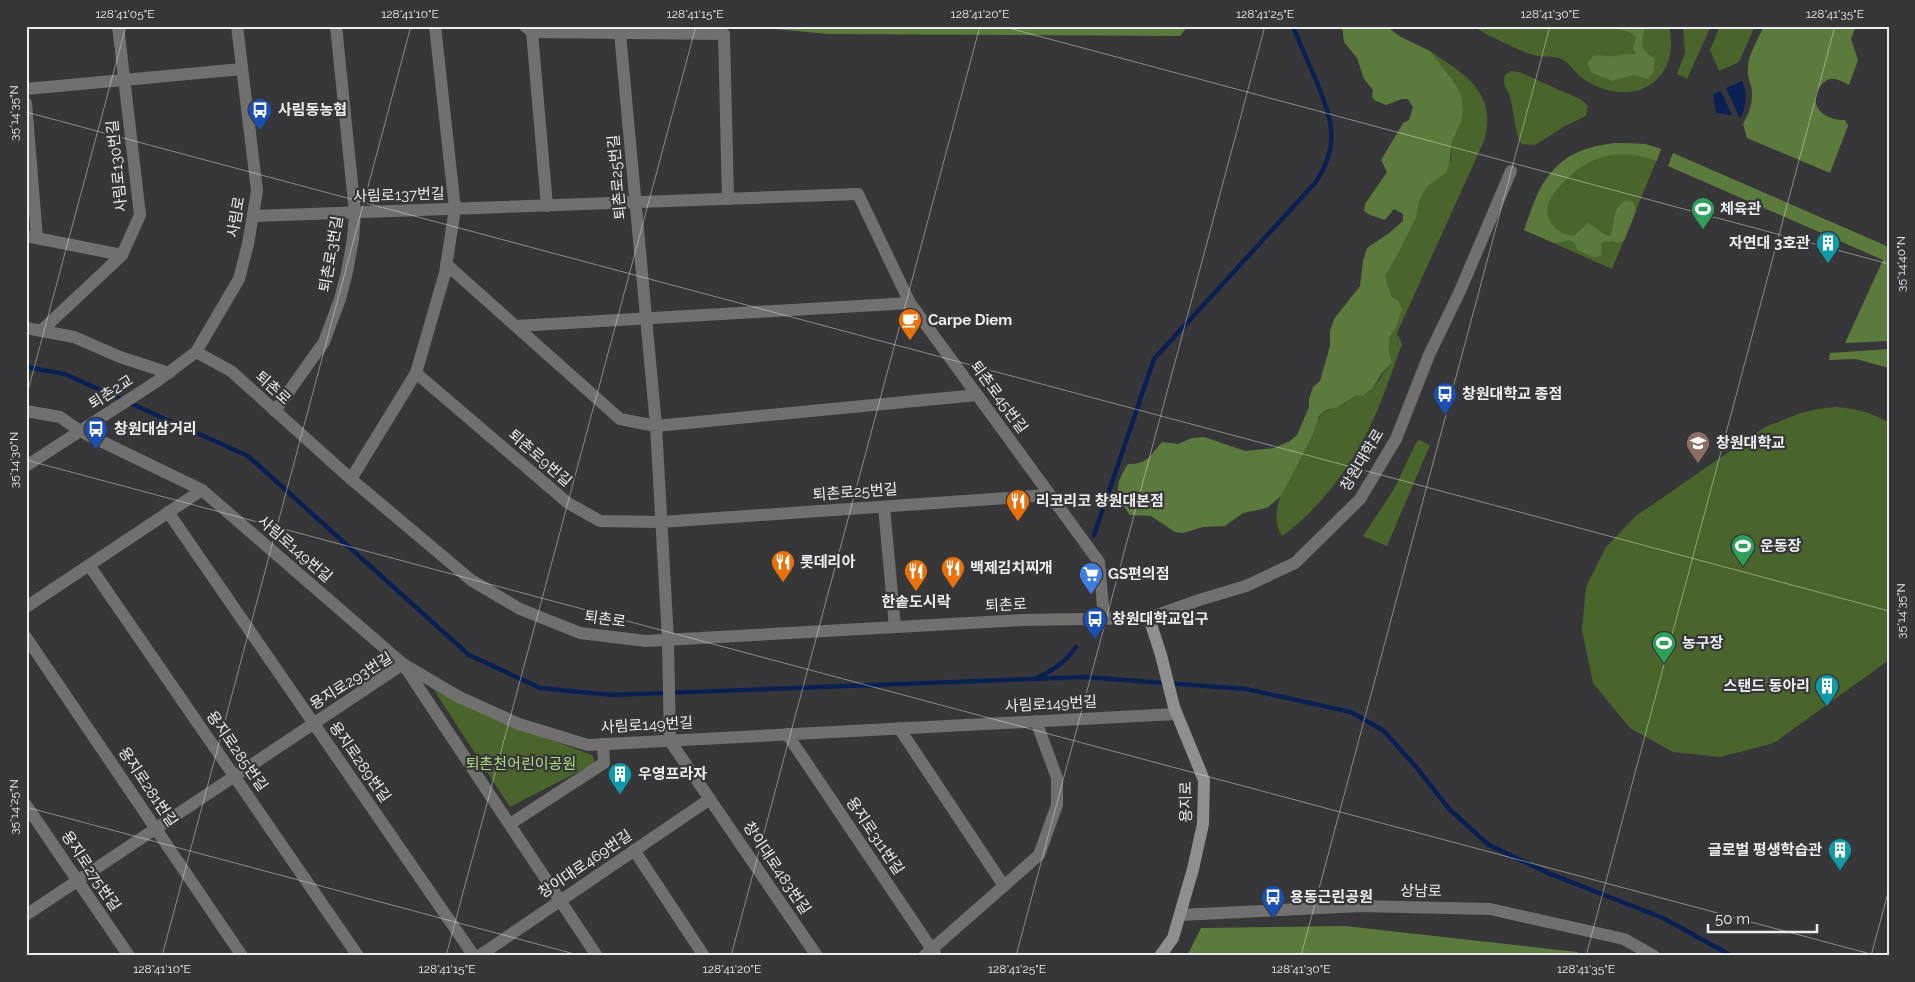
<svg xmlns="http://www.w3.org/2000/svg" width="1915" height="982" viewBox="0 0 1915 982" font-family="Raleway,'Noto Sans KR',sans-serif">
  <style>
    .green { fill: #49652b }
    .forest { fill: #5b7a3c }
    .water { fill: #0a2052 }
    .lines { fill: none; stroke-linecap: round; stroke-linejoin: round }
    .stream { stroke: #0a2052; stroke-width: 4.5 }
    .minor { stroke: #71706f; stroke-width: 12 }
    .tertiary { stroke: #71706f; stroke-width: 12 }
    .secondary { stroke: #918f8d; stroke-width: 12 }
    .ticks { fill: none; stroke: #ecedee; stroke-width: 1; stroke-opacity: 0.45 }
    .labels { text-anchor: middle; stroke-width: 4.5; stroke-linejoin: round; paint-order: stroke }
    .poi-label { font-size: 15px; font-weight: bold; fill: #ecedee; stroke: #37373a; text-anchor: start }
    .street-label { font-size: 15px; fill: #ecedee; stroke: #37373a }
    .park-label { font-size: 15px; fill: #addb81; stroke: #37373a }
    .neatline { fill: none; stroke: #ecedee; stroke-width: 2 }
    .ticks-label { font-size: 12px; text-anchor: middle; fill: #ecedee }
  </style>
  <rect width="100%" height="100%" fill="#37373a"/>
  <!-- green -->
  <g class="green">
    <path d="M1474,26h195c4,17 3,37 -10,51 -20,23 -54,17 -77,1 -8,-6 -12,-16 -23,-20 -9,-3 -18,0 -26,-3 -10,-3 -52,-22 -59,-29z"/>
    <polygon points="1683,26 1711,26 1687,79 1677,74 1685,53"/>
    <polygon points="1720,26 1755,26 1739,62 1719,71 1710,50"/>
    <path d="M1430,51c34,23 68,41 54,90l-87,192 5,11c-11,30 -21,61 -35,89 -18,37 -52,80 -85,103 -20,-30 20,-75 31,-101 3,-7 3,-16 9,-21 5,-5 11,-4 17,-7 6,-3 10,-8 16,-11 3,-1 7,-1 11,-2 9,-5 18,-24 26,-32l-3,-11v-13l7,-10 2,-28 -6,-3 -7,-21 11,-18 20,-40 4,-19 8,-13 17,-12 6,-15 1,-17 9,-19 -7,-41z"/>
    <path d="M1511,71l8,1 63,28 6,6 -2,10 -21,10 -30,19 -13,-1c-7,-6 -8,-37 -13,-50 -3,-6 -7,-11 -4,-19z"/>
    <path d="M1616,143l29,1 16,5 -49,120 -88,-39c22,-53 28,-80 92,-87z"/>
    <path d="M1836,407c20,2 36,5 53,16v237l-115,83 -54,14 -47,-5 -43,-24 -37,-45 -11,-53 4,-43 20,-40 30,-31 129,-89 36,-14 17,-4z"/>
    <polygon points="1419,440 1430,445 1387,546 1363,536 1394,489 1417,441"/>
    <polygon points="434,690 505,723 592,755 595,763 510,807"/>
  </g>
  <!-- forest -->
  <g class="forest">
    <polygon points="743,26 1188,26 1180,36 828,34"/>
    <path d="M1342,26h44l15,11 29,14 24,31 7,13 2,15 -2,13 -9,19 -3,24 -4,8 -17,12 -8,13 -4,19 -20,40 -11,18 7,21 6,3 4,9 -6,19 -7,10v13l3,11 -10,11 -10,16 -8,6 -9,1 -18,12 -11,2 -7,6 -6,19 -32,61 -14,12 -24,5 -18,13 -22,1 -20,6 -8,-1 -24,-16 -21,-1c-16,-21 -16,-29 -2,-51 21,0 21,-8 34,-22l16,2 14,-6 12,-1 41,14 29,-3 16,-7 7,-6 12,-28v-8l4,-12 7,-6 10,-35v-15l4,-12 26,-33 3,-25 4,-13 22,-15 14,-12v-7l-9,-5 -9,11 -15,-5 -6,-4 1,-7 22,-32 -6,-12 22,-37 6,-3 4,-13 -5,-8h-6l-16,6 -10,-4 -4,-4 1,-7 -9,-11 -7,-21 -13,-16z"/>
    <path d="M1611,26h34c-3,20 -7,21 10,33l-2,14 -6,6 -14,-4 -20,6 -21,-8 -5,-9 6,-8c8,-2 15,1 22,0 7,-2 13,-2 21,-2l-3,-7 3,-9 -5,-5z"/>
    <path d="M1764,26h92l-5,13 7,21 -9,25c-6,-3 -13,-7 -19,-6 -5,1 -9,6 -12,10 -10,19 10,32 27,31l3,6 -18,47 -83,-35 -4,-14c7,-12 11,-25 8,-38 -2,-7 -4,-12 -3,-19 0,-11 11,-30 16,-41z"/>
    <path d="M1616,143l29,1 16,5 -4,12c-36,-14 -69,-6 -94,22 -6,6 -13,14 -15,22 -4,17 11,30 26,31l14,-13c9,4 13,11 22,13 7,-15 -1,-25 16,-36l7,2 3,9 -12,30 -6,2 -5,-2 -11,1 -1,14 -8,1 -16,-7 -2,-7 -5,-3 -16,3 -30,-13c6,-15 12,-38 22,-51 17,-24 41,-33 70,-36z"/>
    <polygon points="1673,153 1889,247 1889,341 1845,343 1883,260 1668,166"/>
    <polygon points="1889,349 1889,368 1856,359 1829,360 1830,353"/>
    <polygon points="1345,926 1577,952 1584,956 1187,956 1201,928"/>
  </g>
  <!-- water -->
  <g class="water">
    <path d="M1742,81c6,10 4,28 -2,38l-14,-31z"/>
    <polygon points="1721,91 1732,115 1716,113 1713,94"/>
  </g>
  <g class="lines">
    <!-- stream -->
    <g class="stream">
      <polyline points="26,367 65,374 248,456 469,655 540,688 611,695 1084,677 1246,689 1351,712 1384,731 1417,768 1449,809 1489,845 1548,873 1663,918 1732,956"/>
      <path d="M1094,535l60,-176 161,-176c26,-37 17,-65 1,-103 -8,-18 -16,-36 -23,-54"/>
      <path d="M1037,678c17,-8 28,-16 39,-31"/>
    </g>
    <!-- minor -->
    <g class="minor">
      <polyline points="525,26 532,32 724,34 728,199"/>
      <polyline points="532,32 547,206"/>
      <polyline points="620,33 656,426 668,640 670,741 817,956"/>
      <polyline points="26,89 242,69"/>
      <polyline points="26,103 37,238"/>
      <polyline points="253,216 858,194 910,303 1099,562 1104,618"/>
      <polyline points="26,236 122,255"/>
      <polyline points="446,264 620,419 656,426 977,395"/>
      <polyline points="516,326 910,303"/>
      <polyline points="26,328 74,337 120,357 169,373"/>
      <polyline points="41,331 122,255 140,215 118,26"/>
      <polyline points="416,373 568,503 600,521 661,522 1050,495"/>
      <polyline points="26,411 60,417 80,431 202,490 403,664 459,697 519,724 588,745 1176,714"/>
      <polyline points="275,411 324,342 340,299 347,272 353,239 355,213 336,26"/>
      <polyline points="351,479 416,373 445,273 455,209 435,26"/>
      <polyline points="884,507 895,627"/>
      <polyline points="168,512 474,956"/>
      <polyline points="89,565 358,956"/>
      <polyline points="26,607 202,490"/>
      <polyline points="26,637 242,956"/>
      <polyline points="899,728 1004,886"/>
      <polyline points="787,734 935,954"/>
      <polyline points="26,805 129,956"/>
      <polyline points="510,824 604,763 603,744"/>
      <polyline points="634,850 704,956"/>
      <polyline points="26,915 403,664 597,956"/>
      <polyline points="479,956 710,799"/>
      <polyline points="924,956 1039,855 1057,805 1057,778 1036,721"/>
    </g>
    <!-- tertiary -->
    <g class="tertiary">
      <polyline points="196,352 231,371 351,479 471,580 520,609 580,633 646,641 1023,620 1149,618 1199,600 1246,586 1295,563 1360,499 1396,439 1429,355 1460,291 1511,171"/>
      <polyline points="26,466 156,382 196,352 239,279 248,244 257,191 237,26"/>
      <polyline points="1180,915 1361,906 1490,909 1624,939 1654,956"/>
    </g>
    <!-- secondary -->
    <polyline class="secondary" points="1149,618 1161,655 1174,707 1204,780 1203,824 1193,869 1173,938 1160,956"/>
  </g>
  <!-- ticks -->
  <path class="ticks" d="M1001,26l888,238M26,112l1863,499M26,398l100,-372M26,460l1852,496M26,807l556,149M162,956l249,-930M446,956l250,-930M731,956l249,-930M1016,956l249,-930M1301,956l249,-930M1586,956l249,-930M1871,956l18,-67"/>
  <!-- icons -->
  <defs>
    <g id="bus-pin" transform="scale(1.25)"><path d="M0 17L-7.5 6A9.5 9.5 0 1 1 7.5 6Z" fill="#1a4fb4" stroke="#37373a"/><path d="M-5-6H5V4H4V6H2V4H-2V6H-4V4H-5ZM-3.5-4V0h7V-4ZM-3.5 1.2v1.5H-2V1.2ZM2 1.2v1.5H3.5V1.2Z" fill="#fff"/></g>
    <g id="stadium-pin" transform="scale(1.25)"><path d="M0 17L-7.5 6A9.5 9.5 0 1 1 7.5 6Z" fill="#2e9e5b" stroke="#37373a"/><path d="M0-5a6.5 5 0 1 0 0 10a6.5 5 0 1 0 0-10ZM-3.5-1.8h7v3.6h-7Z" fill="#fff"/></g>
    <g id="building-pin" transform="scale(1.25)"><path d="M0 17L-7.5 6A9.5 9.5 0 1 1 7.5 6Z" fill="#0f9aa8" stroke="#37373a"/><path d="M-4-6H4V6H1V3H-1V6H-4ZM-2.5-4.3h1.7v1.8h-1.7ZM.8-4.3h1.7v1.8H.8ZM-2.5-1h1.7V.8h-1.7ZM.8-1h1.7V.8H.8Z" fill="#fff"/></g>
    <g id="cafe-pin" transform="scale(1.25)"><path d="M0 17L-7.5 6A9.5 9.5 0 1 1 7.5 6Z" fill="#e8710a" stroke="#37373a"/><path d="M-5.5-4.5H6V0H3Q3 3.5 0 3.5H-2.5Q-5.5 3.5-5.5 0ZM3-3.2v2h1.7v-2ZM-6 4.5H4V6H-6Z" fill="#fff"/></g>
    <g id="university-pin" transform="scale(1.25)"><path d="M0 17L-7.5 6A9.5 9.5 0 1 1 7.5 6Z" fill="#8d6e63" stroke="#37373a"/><path d="M0-5L7-2L0 1L-7-2ZM-4 1L0 2.5L4 1V4Q0 6-4 4Z" fill="#fff"/></g>
    <g id="restaurant-pin" transform="scale(1.25)"><path d="M0 17L-7.5 6A9.5 9.5 0 1 1 7.5 6Z" fill="#e8710a" stroke="#37373a"/><path d="M-5-6h1v4h1v-4h1v4h1v-4h1v5L-1.5 .5V6h-2V.5L-5-1ZM5-6V6H3V1.5H1.5Q1.5-4 5-6Z" fill="#fff"/></g>
    <g id="supermarket-pin" transform="scale(1.25)"><path d="M0 17L-7.5 6A9.5 9.5 0 1 1 7.5 6Z" fill="#3f7fe0" stroke="#37373a"/><path d="M-6-5.5h2.5l.6 2H6L4.5 2H-2.5L-4.4-4H-6ZM-1.5 3.2a1.3 1.3 0 1 0 .1 0ZM3 3.2a1.3 1.3 0 1 0 .1 0Z" fill="#fff"/></g>
  </defs>
  <g fill-rule="evenodd">
    <use href="#bus-pin" x="260" y="110"/>
    <use href="#stadium-pin" x="1703" y="209"/>
    <use href="#building-pin" x="1828" y="243"/>
    <use href="#cafe-pin" x="910" y="320"/>
    <use href="#bus-pin" x="1445" y="394"/>
    <use href="#bus-pin" x="96" y="429"/>
    <use href="#university-pin" x="1698" y="443"/>
    <use href="#restaurant-pin" x="1018" y="501"/>
    <use href="#stadium-pin" x="1743" y="546"/>
    <use href="#restaurant-pin" x="783" y="562"/>
    <use href="#restaurant-pin" x="953" y="568"/>
    <use href="#restaurant-pin" x="916" y="571"/>
    <use href="#supermarket-pin" x="1091" y="574"/>
    <use href="#bus-pin" x="1095" y="619"/>
    <use href="#stadium-pin" x="1664" y="643"/>
    <use href="#building-pin" x="1827" y="686"/>
    <use href="#building-pin" x="620" y="774"/>
    <use href="#building-pin" x="1840" y="850"/>
    <use href="#bus-pin" x="1273" y="897"/>
  </g>
  <g class="labels">
    <!-- poi labels -->
    <g class="poi-label">
      <text x="278" y="115">사림동농협</text>
      <text x="1720" y="214">체육관</text>
      <text x="1810" y="248" text-anchor="end">자연대 3호관</text>
      <text x="928" y="325">Carpe Diem</text>
      <text x="1462" y="399">창원대학교 종점</text>
      <text x="114" y="434">창원대삼거리</text>
      <text x="1716" y="448">창원대학교</text>
      <text x="1036" y="506">리코리코 창원대본점</text>
      <text x="1760" y="551">운동장</text>
      <text x="800" y="567">롯데리아</text>
      <text x="970" y="573">백제김치찌개</text>
      <text x="1108" y="579">GS편의점</text>
      <text x="916" y="607" text-anchor="middle">한솥도시락</text>
      <text x="1112" y="624">창원대학교입구</text>
      <text x="1682" y="648">농구장</text>
      <text x="1810" y="691" text-anchor="end">스탠드 동아리</text>
      <text x="638" y="779">우영프라자</text>
      <text x="1822" y="855" text-anchor="end">글로벌 평생학습관</text>
      <text x="1290" y="902">용동근린공원</text>
    </g>
    <!-- street labels -->
    <g class="street-label">
      <text transform="translate(117 166) rotate(-96)" y="5">사림로130번길</text>
      <text transform="translate(617 177) rotate(-95)" y="5">퇴촌로25번길</text>
      <text transform="translate(399 195) rotate(-2)" y="5">사림로137번길</text>
      <text transform="translate(236 217) rotate(-80)" y="5">사림로</text>
      <text transform="translate(331 254) rotate(-80)" y="5">퇴촌로3번길</text>
      <text transform="translate(273 388) rotate(42)" y="5">퇴촌로</text>
      <text transform="translate(111 392) rotate(-33)" y="5">퇴촌2교</text>
      <text transform="translate(999 397) rotate(54)" y="5">퇴촌로45번길</text>
      <text transform="translate(540 458) rotate(41)" y="5">퇴촌로9번길</text>
      <text transform="translate(1362 460) rotate(-59)" y="5">창원대학로</text>
      <text transform="translate(855 492) rotate(-4)" y="5">퇴촌로25번길</text>
      <text transform="translate(295 549) rotate(41)" y="5">사림로149번길</text>
      <text transform="translate(1006 605) rotate(-3)" y="5">퇴촌로</text>
      <text transform="translate(605 619) rotate(8)" y="5">퇴촌로</text>
      <text transform="translate(351 681) rotate(-32)" y="5">용지로293번길</text>
      <text transform="translate(1051 704) rotate(-3)" y="5">사림로149번길</text>
      <text transform="translate(647 725) rotate(-3)" y="5">사림로149번길</text>
      <text transform="translate(237 751) rotate(55)" y="5">용지로285번길</text>
      <text transform="translate(360 762) rotate(55)" y="5">용지로289번길</text>
      <text transform="translate(148 787) rotate(56)" y="5">용지로281번길</text>
      <text transform="translate(1186 802) rotate(-91)" y="5">용지로</text>
      <text transform="translate(875 836) rotate(56)" y="5">용지로311번길</text>
      <text transform="translate(585 864) rotate(-34)" y="5">창이대로469번길</text>
      <text transform="translate(777 868) rotate(56)" y="5">창이대로483번길</text>
      <text transform="translate(91 871) rotate(56)" y="5">용지로275번길</text>
      <text transform="translate(1421 891) rotate(1)" y="5">상남로</text>
    </g>
    <!-- park labels -->
    <g class="park-label">
      <text x="521" y="769">퇴촌천어린이공원</text>
    </g>
  </g>
  <!-- border -->
  <rect width="1915" height="982" fill="none" stroke="#37373a" stroke-width="55"/>
  <!-- scale -->
  <path d="M1708 924v8h109v-8" fill="none" stroke="#ecedee" stroke-width="2.5"/>
  <text x="1715" y="924" font-size="15" fill="#ecedee" stroke="#37373a" stroke-width="4" paint-order="stroke">50 m</text>
  <rect x="28" y="28" width="1860" height="926" class="neatline"/>
  <g class="ticks-label">
    <text x="125" y="18">128°41'05"E</text>
    <text x="410" y="18">128°41'10"E</text>
    <text x="695" y="18">128°41'15"E</text>
    <text x="980" y="18">128°41'20"E</text>
    <text x="1265" y="18">128°41'25"E</text>
    <text x="1550" y="18">128°41'30"E</text>
    <text x="1835" y="18">128°41'35"E</text>
    <text transform="translate(14 113) rotate(-90)" y="4">35°14'35"N</text>
    <text transform="translate(1901 264) rotate(-90)" y="4">35°14'40"N</text>
    <text transform="translate(14 460) rotate(-90)" y="4">35°14'30"N</text>
    <text transform="translate(1901 611) rotate(-90)" y="4">35°14'35"N</text>
    <text transform="translate(14 807) rotate(-90)" y="4">35°14'25"N</text>
    <text x="162" y="973">128°41'10"E</text>
    <text x="447" y="973">128°41'15"E</text>
    <text x="732" y="973">128°41'20"E</text>
    <text x="1017" y="973">128°41'25"E</text>
    <text x="1301" y="973">128°41'30"E</text>
    <text x="1586" y="973">128°41'35"E</text>
  </g>
</svg>
